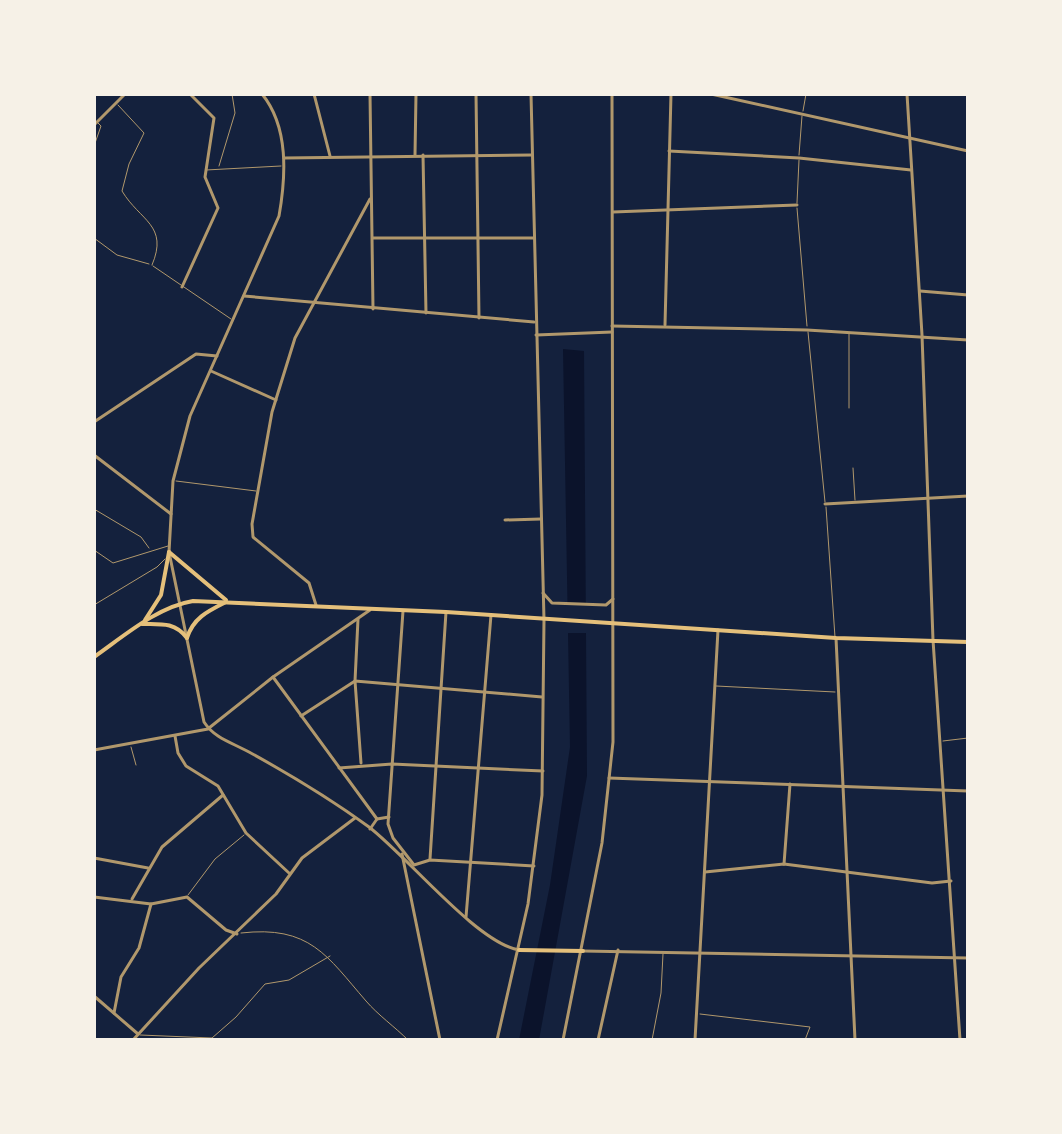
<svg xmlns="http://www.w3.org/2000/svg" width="1062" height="1134" viewBox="0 0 1062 1134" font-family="Raleway,sans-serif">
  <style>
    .water { fill: #0b132b }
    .pier { fill: #14213d }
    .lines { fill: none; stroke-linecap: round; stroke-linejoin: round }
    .service { stroke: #b1986c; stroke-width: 1 }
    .minor { stroke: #b1986c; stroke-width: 3 }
    .tertiary { stroke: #b1986c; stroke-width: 3 }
    .secondary { stroke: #e5c07b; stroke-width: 4 }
  </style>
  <rect width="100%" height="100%" fill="#14213d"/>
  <!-- water -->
  <polygon class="water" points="563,349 584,351 587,776 539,1040 519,1040 550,885 570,747"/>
  <!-- pier -->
  <polygon class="pier" points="561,602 591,603 591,633 561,633"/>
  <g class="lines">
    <!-- service -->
    <g class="service">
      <path d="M118,105l26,28 -15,31 -7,27c18,30 47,34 30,74"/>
      <polyline points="803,111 806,94"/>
      <polyline points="94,146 101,126 98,123"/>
      <polyline points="799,155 802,116"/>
      <polyline points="219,166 235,113 232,94"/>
      <polyline points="206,170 281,166"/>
      <polyline points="797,203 799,160"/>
      <polyline points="797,208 807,326"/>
      <polyline points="94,238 117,255 149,264"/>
      <polyline points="153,266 231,319"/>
      <polyline points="808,332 825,502"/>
      <polyline points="849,334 849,408"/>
      <polyline points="853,468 855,500"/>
      <polyline points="176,481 256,491"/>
      <polyline points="826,507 835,637"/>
      <polyline points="94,509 141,537 149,548"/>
      <polyline points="94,550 113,563 168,546"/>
      <polyline points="94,605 157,567 165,559"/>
      <polyline points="716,686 835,692"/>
      <polyline points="943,741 968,738"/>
      <polyline points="131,747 136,765"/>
      <polyline points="188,895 215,859 244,835"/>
      <path d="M241,933c69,-8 86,23 125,68 12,14 29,26 42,39"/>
      <polyline points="700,1014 810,1027 805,1040"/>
      <polyline points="140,1035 212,1038 236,1017 265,984 289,980 330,956"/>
      <polyline points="652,1040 661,993 663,954"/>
    </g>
    <!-- minor -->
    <g class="minor">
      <polyline points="314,94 330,156"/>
      <polyline points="370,94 373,309"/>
      <polyline points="476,94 479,318"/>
      <polyline points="711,94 968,151"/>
      <polyline points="94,125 125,94"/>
      <polyline points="669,151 799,158 911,170"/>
      <polyline points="415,155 416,94"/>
      <polyline points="423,155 426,313"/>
      <polyline points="284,158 532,155"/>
      <polyline points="613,212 797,205"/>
      <polyline points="373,238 533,238"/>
      <polyline points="182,287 218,208 205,177 214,118 190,94"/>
      <polyline points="920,291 968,295"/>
      <polyline points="244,296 534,322"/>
      <polyline points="665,325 671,94"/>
      <polyline points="612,326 807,330 968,340"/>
      <polyline points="211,371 276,400"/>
      <polyline points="94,422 196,354 217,356"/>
      <polyline points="94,455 171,514"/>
      <polyline points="825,504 968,496"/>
      <polyline points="505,520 541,519"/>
      <polyline points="316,605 309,583 253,537 252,524 272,412 295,338 370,199"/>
      <polyline points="403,611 388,824 393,838 414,865 430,860 534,866"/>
      <polyline points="358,619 355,681 361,763"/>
      <polyline points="273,677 377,819"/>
      <polyline points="301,716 355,681 542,697"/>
      <polyline points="209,728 273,677 370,610"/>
      <polyline points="175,736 178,753 186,766 218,786 246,833 289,873"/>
      <polyline points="339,768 392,764 543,771"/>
      <polyline points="609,778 968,791"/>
      <polyline points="370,829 377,819 389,817"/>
      <polyline points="402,854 440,1040"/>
      <polyline points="94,858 148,868"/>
      <polyline points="430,859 446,612"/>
      <polyline points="784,864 790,784"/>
      <polyline points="705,872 784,864 932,883 951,881"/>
      <polyline points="94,897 151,904 187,897 226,930 237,934"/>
      <polyline points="132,899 162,847 223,795"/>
      <polyline points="466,917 491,615"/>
      <polyline points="94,996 138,1034"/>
      <polyline points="114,1013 121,977 139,948 151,904"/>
      <polyline points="133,1040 199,968 276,894 302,858 355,818"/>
      <polyline points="598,1040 618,950"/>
      <polyline points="695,1040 718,630"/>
    </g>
    <!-- tertiary -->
    <g class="tertiary">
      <path d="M262,94c27,33 24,82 17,122l-89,200 -17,65 -4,71 35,170c11,17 29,21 45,30 40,22 83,48 120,75 39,30 108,116 150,123"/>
      <polyline points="907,94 922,335 933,640 960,1040"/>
      <polyline points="536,335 612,332"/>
      <polyline points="543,593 552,603 606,605 613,599"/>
      <polyline points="836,638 855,1040"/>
      <polyline points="94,750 208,729"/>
      <polyline points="583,951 968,958"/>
      <polyline points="497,1040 528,904 542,795 544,620 531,94"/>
      <polyline points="563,1040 602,843 613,742 612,94"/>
    </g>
    <!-- secondary -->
    <g class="secondary">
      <polyline points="169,552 226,600"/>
      <polyline points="145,620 161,595 169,552"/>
      <path d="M142,624c19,0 33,-2 45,14"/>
      <path d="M187,638c6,-20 21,-27 39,-36"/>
      <path d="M94,657c30,-21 63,-50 99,-56l253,11 390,26 132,4"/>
      <polyline points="519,950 583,951"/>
    </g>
  </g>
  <!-- border -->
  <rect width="1062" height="1134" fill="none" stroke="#f6f1e7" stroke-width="192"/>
</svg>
